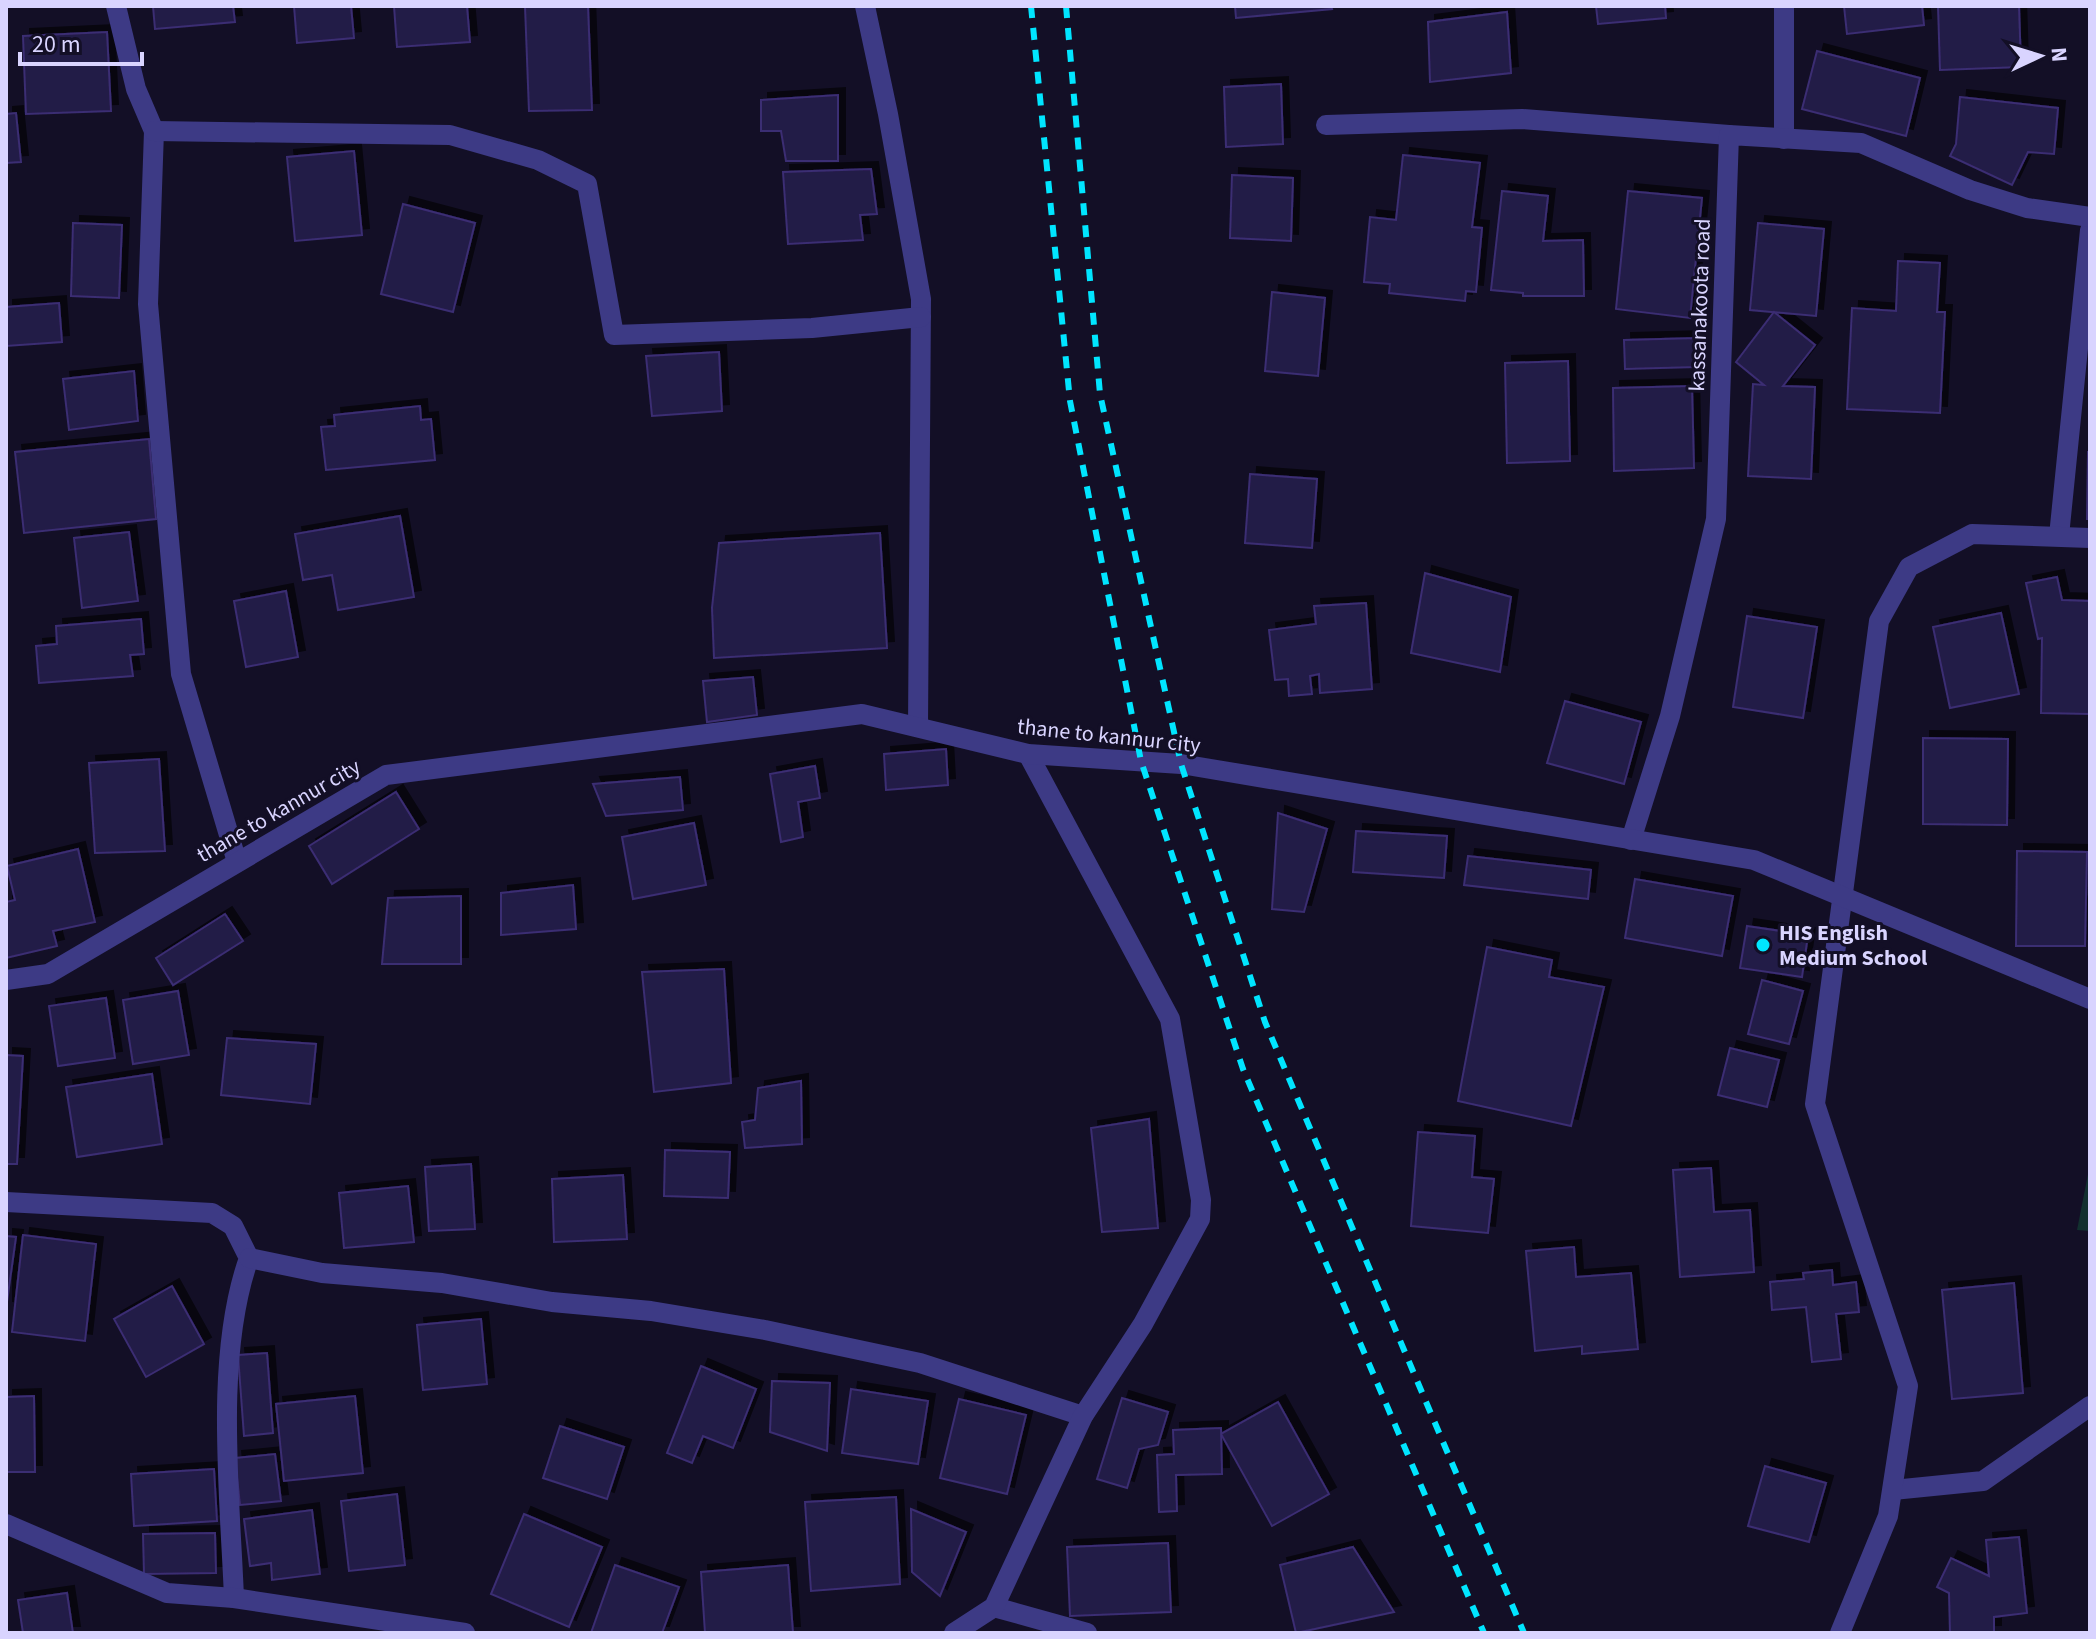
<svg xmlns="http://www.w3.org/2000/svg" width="2096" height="1639" viewBox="0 0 2096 1639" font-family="'Source Sans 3',sans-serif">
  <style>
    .green { fill: #12302f }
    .building { fill: #241b47; stroke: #3b2d73; stroke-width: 2; filter: url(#shadow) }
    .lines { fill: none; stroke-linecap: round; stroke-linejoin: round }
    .minor { stroke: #3d3a85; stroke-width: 20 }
    .tertiary { stroke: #3d3a85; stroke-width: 20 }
    .rail { stroke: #00e5ff; stroke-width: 6; stroke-dasharray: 12 10; stroke-linecap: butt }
    .poi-dot { fill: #00e5ff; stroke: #130f26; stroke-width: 3 }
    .labels { text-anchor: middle; stroke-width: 6; stroke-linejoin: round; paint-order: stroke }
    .street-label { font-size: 22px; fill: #d9d4ff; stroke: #130f26 }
    .poi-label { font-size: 22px; font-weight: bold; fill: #d9d4ff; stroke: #130f26; text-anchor: start }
  </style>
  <defs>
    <filter id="shadow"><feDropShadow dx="7" dy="-7" stdDeviation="0" flood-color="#0009"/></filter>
  </defs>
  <rect width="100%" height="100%" fill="#130f26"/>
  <!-- green -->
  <polygon class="green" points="2090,1164 2090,1231 2077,1230"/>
  <!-- building -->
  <g class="building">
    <polygon points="153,6 233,6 235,22 155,29"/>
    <polygon points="294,6 351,6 354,38 297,43"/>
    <polygon points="394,6 467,6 470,42 397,47"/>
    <polygon points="525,6 588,6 592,110 529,111"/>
    <polygon points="1235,6 1331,6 1332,9 1236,18"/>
    <polygon points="1596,6 1665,6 1666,18 1598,24"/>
    <polygon points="1844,6 1922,6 1924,25 1847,34"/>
    <polygon points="1938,6 2019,6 2021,67 1940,70"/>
    <polygon points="1507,12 1511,73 1430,82 1428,22"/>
    <polygon points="107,32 111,111 26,114 23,36"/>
    <polygon points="1817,51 1920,78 1906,136 1802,109"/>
    <polygon points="1281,84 1283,144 1226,147 1224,87"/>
    <polygon points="838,95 838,161 786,161 781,131 761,131 761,100"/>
    <polygon points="1960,97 2058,108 2054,154 2028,152 2012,185 1950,156 1956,144"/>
    <polygon points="16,113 21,162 6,163 6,114"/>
    <polygon points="354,151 362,235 295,241 287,157"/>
    <polygon points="1403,155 1480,163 1472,227 1482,228 1476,292 1466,291 1465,301 1389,293 1390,284 1364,282 1370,217 1396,220"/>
    <polygon points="871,169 877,214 860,215 863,240 788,244 783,172"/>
    <polygon points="1232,175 1293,178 1291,241 1230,238"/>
    <polygon points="1502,191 1548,196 1543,241 1583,240 1584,296 1523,296 1523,293 1491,290"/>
    <polygon points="1628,191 1702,198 1690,318 1616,309"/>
    <polygon points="403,204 475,223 453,312 381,294"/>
    <polygon points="73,223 122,225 119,298 71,296"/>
    <polygon points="1758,223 1824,229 1816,316 1750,310"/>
    <polygon points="1898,261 1940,263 1937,312 1945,312 1940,413 1847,409 1852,308 1896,311"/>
    <polygon points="1272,292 1325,298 1318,376 1265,371"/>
    <polygon points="59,303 62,342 6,346 6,307"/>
    <polygon points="1774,312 1815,345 1783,386 1815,387 1811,479 1748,476 1753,384 1764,385 1736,362"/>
    <polygon points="1697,338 1697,367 1625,369 1624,340"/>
    <polygon points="719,352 722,411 652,416 646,356"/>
    <polygon points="1568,361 1570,461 1507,463 1505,363"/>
    <polygon points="134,371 138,421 69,430 63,379"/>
    <polygon points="1692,386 1694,468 1614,471 1613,388"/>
    <polygon points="420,406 421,420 431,419 435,460 326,470 321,427 335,426 334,415"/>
    <polygon points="149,439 156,519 24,533 15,452"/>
    <polygon points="2088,452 2090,452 2090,519 2087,519"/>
    <polygon points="1250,474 1317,479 1312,548 1245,543"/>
    <polygon points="400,516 414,597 338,610 332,575 303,580 295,534"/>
    <polygon points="129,532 138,601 82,608 74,538"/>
    <polygon points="880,533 887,648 714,658 712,608 719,543"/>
    <polygon points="1425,573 1511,597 1500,672 1411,653"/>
    <polygon points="2057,577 2062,600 2090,601 2090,714 2041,713 2042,638 2038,639 2026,583"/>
    <polygon points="286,591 298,657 246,667 234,601"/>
    <polygon points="1366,603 1372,689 1320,693 1319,674 1310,676 1312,694 1289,696 1288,679 1275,680 1269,630 1316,624 1314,606"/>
    <polygon points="2001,613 2019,694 1950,708 1933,627"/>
    <polygon points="1747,616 1817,627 1803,718 1733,707"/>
    <polygon points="141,619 144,654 130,655 133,676 39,683 36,646 57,644 56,626"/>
    <polygon points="753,677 757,715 707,722 703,681"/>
    <polygon points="1565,701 1641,722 1624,784 1547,763"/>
    <polygon points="1923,738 2008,739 2007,825 1923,824"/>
    <polygon points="946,749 948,785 886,790 884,754"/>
    <polygon points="159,759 165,851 95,853 89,763"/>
    <polygon points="815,766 820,798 798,802 803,837 781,842 770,774"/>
    <polygon points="680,777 683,810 606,816 593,784"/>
    <polygon points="396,792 419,829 332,884 309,846"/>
    <polygon points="1278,813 1327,829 1304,912 1272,909"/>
    <polygon points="694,823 706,885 633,899 622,837"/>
    <polygon points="1356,831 1447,836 1444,878 1353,872"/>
    <polygon points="78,849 95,922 53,931 57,946 6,958 6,902 15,900 7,866"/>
    <polygon points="2017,851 2087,852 2085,946 2016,946"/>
    <polygon points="1468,856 1591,870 1588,899 1464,885"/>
    <polygon points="1635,879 1733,896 1722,956 1625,938"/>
    <polygon points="573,885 576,929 501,935 501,893"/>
    <polygon points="461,896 461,964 382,964 388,898"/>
    <polygon points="225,914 243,941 173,985 156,958"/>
    <polygon points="1747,926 1808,935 1802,977 1740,968"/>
    <polygon points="1487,947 1552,960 1549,977 1604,987 1571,1126 1458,1101"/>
    <polygon points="724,969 731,1083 654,1092 642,972"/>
    <polygon points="1762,980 1803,991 1789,1044 1748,1034"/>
    <polygon points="178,991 189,1055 133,1064 123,1000"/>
    <polygon points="106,998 115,1058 58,1066 49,1006"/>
    <polygon points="227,1038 316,1044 310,1104 221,1095"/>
    <polygon points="1730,1048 1779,1060 1767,1107 1718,1095"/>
    <polygon points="6,1055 23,1056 17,1164 6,1164"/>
    <polygon points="152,1074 162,1144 77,1157 66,1087"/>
    <polygon points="801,1081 802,1144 745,1148 742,1122 755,1120 758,1088"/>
    <polygon points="1149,1119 1158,1228 1102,1232 1091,1128"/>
    <polygon points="1418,1132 1475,1136 1472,1177 1494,1179 1488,1233 1411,1226"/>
    <polygon points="665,1150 730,1152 728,1198 664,1196"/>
    <polygon points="471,1164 475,1229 429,1231 425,1167"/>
    <polygon points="1711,1168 1714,1212 1750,1210 1754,1272 1680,1277 1673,1170"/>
    <polygon points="623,1175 627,1239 554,1242 552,1179"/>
    <polygon points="408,1186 414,1242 344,1248 339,1193"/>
    <polygon points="23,1235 96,1244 85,1341 12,1332"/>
    <polygon points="6,1236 16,1237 6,1309"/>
    <polygon points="1574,1247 1576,1277 1631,1273 1638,1349 1582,1354 1582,1346 1535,1351 1526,1251"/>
    <polygon points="1832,1270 1833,1285 1856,1282 1859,1312 1836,1314 1841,1359 1812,1362 1806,1307 1772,1310 1770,1282 1804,1279 1803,1273"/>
    <polygon points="2014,1283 2023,1393 1952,1399 1942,1290"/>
    <polygon points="172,1286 204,1344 146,1377 114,1319"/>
    <polygon points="481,1319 487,1384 423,1390 417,1325"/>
    <polygon points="267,1353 273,1433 244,1436 238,1355"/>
    <polygon points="701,1366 756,1389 733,1448 703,1436 692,1463 667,1453"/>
    <polygon points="772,1381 830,1383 827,1451 770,1432"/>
    <polygon points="851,1389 928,1401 918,1464 842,1453"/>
    <polygon points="34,1396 35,1472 6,1472 6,1397"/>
    <polygon points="355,1396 363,1473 284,1481 276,1404"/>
    <polygon points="1122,1398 1168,1412 1158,1445 1139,1449 1127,1488 1097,1479"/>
    <polygon points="959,1399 1026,1415 1007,1494 940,1478"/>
    <polygon points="1278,1402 1329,1494 1272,1526 1221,1434"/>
    <polygon points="560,1426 624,1447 607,1499 543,1478"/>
    <polygon points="1221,1428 1222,1474 1176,1475 1177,1511 1159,1512 1157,1455 1174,1454 1173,1430"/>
    <polygon points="275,1454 281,1501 240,1505 235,1458"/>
    <polygon points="1765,1466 1826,1483 1809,1542 1748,1526"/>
    <polygon points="214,1469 217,1521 134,1526 131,1474"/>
    <polygon points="397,1494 405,1565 349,1571 341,1501"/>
    <polygon points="896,1497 900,1584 811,1591 805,1502"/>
    <polygon points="911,1509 966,1532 940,1596 912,1572"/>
    <polygon points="312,1510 320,1574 272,1580 271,1563 250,1566 244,1519"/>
    <polygon points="524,1514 602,1547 569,1627 491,1594"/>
    <polygon points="215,1533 216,1573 144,1574 143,1534"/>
    <polygon points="2019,1537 2027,1613 1994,1617 1994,1632 1950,1633 1949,1593 1937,1587 1951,1558 1989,1576 1986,1540"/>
    <polygon points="1168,1543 1171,1612 1070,1616 1067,1547"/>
    <polygon points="1353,1547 1394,1612 1296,1633 1280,1565"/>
    <polygon points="615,1565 679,1587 662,1633 591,1633"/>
    <polygon points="788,1565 793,1633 705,1633 701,1572"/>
    <polygon points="67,1593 73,1633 23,1633 18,1600"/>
  </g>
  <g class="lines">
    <!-- minor -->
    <g class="minor">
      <polyline points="116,6 136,89 154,131 148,304 181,674 237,862"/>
      <polyline points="865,6 888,114 921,299 918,727"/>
      <polyline points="1784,6 1784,139"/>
      <polyline points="1326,125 1522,119 1729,135"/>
      <polyline points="154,131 450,135 538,160 587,184 614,335 812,328 921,317"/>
      <polyline points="2059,536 2090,230"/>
      <polyline points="1631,840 1670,716 1716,519 1729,135 1861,143 1970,190 2027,208 2090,217"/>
      <path d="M6,1202l206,11 21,13 16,32c-35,98 -19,237 -15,340"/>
      <polyline points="249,1258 322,1273 442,1283 552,1302 651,1311 765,1330 920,1363 1083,1416"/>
      <polyline points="1893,1490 1983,1481 2090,1406"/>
      <polyline points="6,1524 167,1593 234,1598 465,1633"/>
      <polyline points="994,1607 1087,1633"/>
      <polyline points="954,1633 994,1607 1083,1416 1143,1324 1200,1219 1201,1200 1170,1019 1028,754"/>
      <polyline points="1840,1633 1888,1516 1908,1386 1815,1104 1879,621 1909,567 1972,534 2090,538"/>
    </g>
    <!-- tertiary -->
    <polyline class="tertiary" points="6,980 48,974 386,775 862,714 1028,754 1181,764 1754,860 2090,999"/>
    <!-- rail -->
    <g class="rail">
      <polyline points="1031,6 1070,401 1141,761 1243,1069 1484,1633"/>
      <polyline points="1066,6 1100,394 1181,764 1265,1022 1524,1633"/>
    </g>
  </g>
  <!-- markers -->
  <circle class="poi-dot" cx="1763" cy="945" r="8"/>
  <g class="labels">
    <!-- street labels -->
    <g class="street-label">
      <text transform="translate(1699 305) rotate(-88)" y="8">kassanakoota road</text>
      <text transform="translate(1109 735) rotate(6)" y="8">thane to kannur city</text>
      <text transform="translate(278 810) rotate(-30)" y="8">thane to kannur city</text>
    </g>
    <!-- poi labels -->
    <g class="poi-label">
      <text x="1779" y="940">HIS English<tspan x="1779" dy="25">Medium School</tspan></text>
    </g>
  </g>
  <!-- border -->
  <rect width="2096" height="1639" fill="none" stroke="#d9d4ff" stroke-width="16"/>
  <!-- north arrow -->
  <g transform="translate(2040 56) rotate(86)" stroke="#130f26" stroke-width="6" paint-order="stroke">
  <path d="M0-6L14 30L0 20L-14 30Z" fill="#d9d4ff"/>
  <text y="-12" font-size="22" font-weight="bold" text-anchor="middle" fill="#d9d4ff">N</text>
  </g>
  <!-- scale -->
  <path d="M20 52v12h122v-12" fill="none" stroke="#d9d4ff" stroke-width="4"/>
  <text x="32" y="52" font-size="24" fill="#d9d4ff" stroke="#130f26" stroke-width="6" paint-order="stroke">20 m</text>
</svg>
